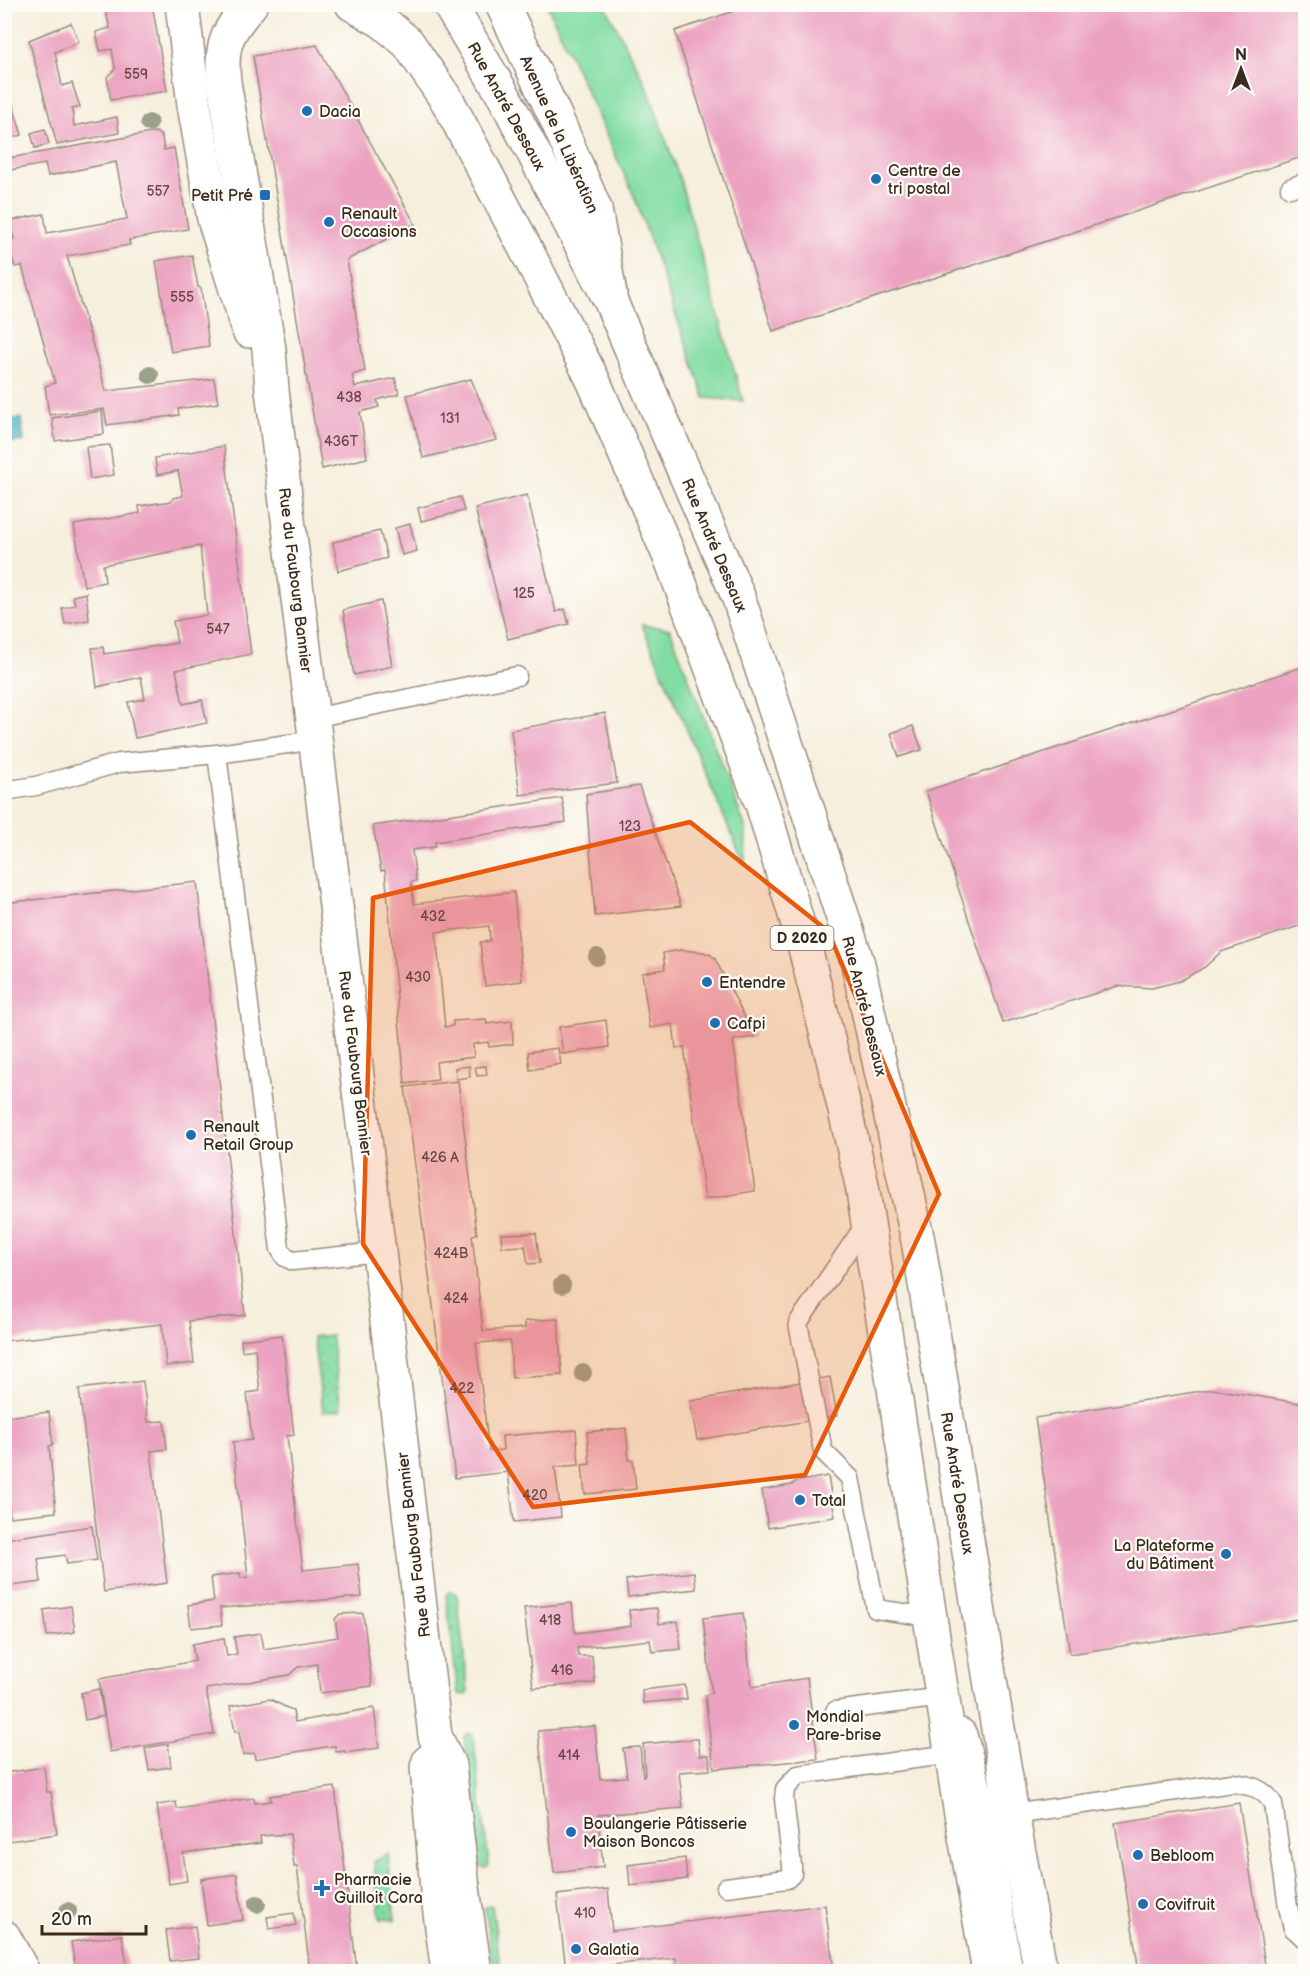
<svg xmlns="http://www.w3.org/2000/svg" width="1310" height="1976" viewBox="0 0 1310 1976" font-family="'Balsamiq Sans',sans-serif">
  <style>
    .grass { fill: #82dda3; stroke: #5e8460; stroke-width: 1.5 }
    .garden { fill: url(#garden-dots); stroke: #5e8460; stroke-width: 1.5 }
    .water { fill: #41acc0; stroke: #3e6b6f; stroke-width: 1.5 }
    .building { fill: #eca3c1 }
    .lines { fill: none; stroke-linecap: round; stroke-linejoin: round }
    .lane-casing { stroke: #988c7e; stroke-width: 21 }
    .street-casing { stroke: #988c7e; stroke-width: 36 }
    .secondary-casing { stroke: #988c7e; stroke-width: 36 }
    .primary-casing { stroke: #988c7e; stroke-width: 36 }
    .lane { stroke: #fff; stroke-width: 18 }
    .street { stroke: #fff; stroke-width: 33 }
    .secondary { stroke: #fff; stroke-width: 33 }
    .primary { stroke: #fff; stroke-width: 33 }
    .tree { fill: #9ba08a }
    .marked { fill: #e8590c; fill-opacity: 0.2; stroke: #e8590c; stroke-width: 4.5; stroke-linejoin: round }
    .poi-dot { fill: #1f6fb2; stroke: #fdfcf7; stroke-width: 2 }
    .labels { text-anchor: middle; stroke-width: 4.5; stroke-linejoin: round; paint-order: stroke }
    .number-label { font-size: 14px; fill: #674847 }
    .shield { fill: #fdfcf7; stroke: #75695f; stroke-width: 1.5 }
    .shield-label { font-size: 15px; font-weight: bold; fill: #3b2a1e }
    .street-label { font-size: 16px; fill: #3b2a1e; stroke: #fdfcf7 }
    .poi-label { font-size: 16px; fill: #3b2a1e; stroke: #fdfcf7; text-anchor: start }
  </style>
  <defs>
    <pattern id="garden-dots" width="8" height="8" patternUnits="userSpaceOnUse" patternTransform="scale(1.5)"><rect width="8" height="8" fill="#82dda3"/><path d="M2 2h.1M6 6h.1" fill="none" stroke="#71be8c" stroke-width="1.8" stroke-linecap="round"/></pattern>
  </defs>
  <rect width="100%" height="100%" fill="#fdfcf7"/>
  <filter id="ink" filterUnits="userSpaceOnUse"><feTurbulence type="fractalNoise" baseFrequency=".0167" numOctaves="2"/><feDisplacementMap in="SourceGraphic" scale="12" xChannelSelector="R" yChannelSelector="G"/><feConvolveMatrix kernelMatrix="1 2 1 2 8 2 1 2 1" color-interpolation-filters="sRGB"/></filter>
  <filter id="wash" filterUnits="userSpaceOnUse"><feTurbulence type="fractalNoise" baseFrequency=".008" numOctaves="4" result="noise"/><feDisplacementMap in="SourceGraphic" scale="24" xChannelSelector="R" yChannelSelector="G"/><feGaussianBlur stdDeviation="1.35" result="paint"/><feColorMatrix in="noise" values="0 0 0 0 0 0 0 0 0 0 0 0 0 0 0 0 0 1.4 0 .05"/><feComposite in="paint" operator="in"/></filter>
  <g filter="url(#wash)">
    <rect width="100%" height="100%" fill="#f6efdd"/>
    <!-- grass -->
    <g class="grass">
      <polygon points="547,5 605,5 648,89 680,180 743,401 705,398 635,198"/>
      <polygon points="642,625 670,629 746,829 745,866"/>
    </g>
    <!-- garden -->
    <g class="garden">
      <polygon points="331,1335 341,1410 323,1412 313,1337"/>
      <polygon points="449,1592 453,1592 457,1595 468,1691 465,1695 458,1694 446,1595"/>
      <polygon points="468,1733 473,1735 489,1865 486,1868 479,1866 464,1736"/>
      <polygon points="388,1854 395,1920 380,1919 374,1862"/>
      <polygon points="492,1906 501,1971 493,1971 485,1907"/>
    </g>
    <!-- water -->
    <polygon class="water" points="21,418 24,441 5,443 5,420"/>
    <g id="blocks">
      <!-- building -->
      <g class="building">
        <polygon points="116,4 152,4 167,91 111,100 107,77 115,69 112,49 100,51 96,32 110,28 105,9"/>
        <polygon points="755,4 1305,4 1305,156 773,331 675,31"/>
        <polygon points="71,23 79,42 55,52 62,86 72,83 80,107 72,109 74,126 117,117 119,133 57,145 29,40"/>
        <polygon points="317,45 415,224 347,260 365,371 352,375 355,387 395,378 399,394 377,400 379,407 360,412 367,458 322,469 253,56"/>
        <polygon points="11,99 22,135 4,140 4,102"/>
        <polygon points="45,129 49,144 35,148 31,133"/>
        <polygon points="156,132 162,137 164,150 174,148 188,229 129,240 130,245 67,256 106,391 214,379 218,403 178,409 179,415 107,425 104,409 49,415 45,386 55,383 22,266 15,267 7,240 14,239 9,221 44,214 47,233 127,219 116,162 48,176 45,164 4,171 4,159"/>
        <polygon points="192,255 198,287 201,288 209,346 171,352 156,261"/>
        <polygon points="471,379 497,440 423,458 407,395"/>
        <polygon points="102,411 104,434 55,441 52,418"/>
        <polygon points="110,445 114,475 90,479 86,447"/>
        <polygon points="224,446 251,654 176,670 183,704 202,700 207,723 135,738 128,702 145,699 141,677 97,687 92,648 103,647 104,654 177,643 173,621 207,615 200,546 103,565 105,582 84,586 74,525 140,513 139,506 172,501 173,498 183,496 178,471 157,475 155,458"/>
        <polygon points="527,495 556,612 565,609 569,624 508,639 475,508"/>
        <polygon points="460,497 464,511 421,521 418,508"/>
        <polygon points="410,524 417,551 402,555 395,528"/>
        <polygon points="380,531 387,558 338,571 333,542"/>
        <polygon points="86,593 89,620 65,624 62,608 75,605 73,596"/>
        <polygon points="381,601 392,666 354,675 343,610"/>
        <polygon points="1305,666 1305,924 1221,952 1205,967 1180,981 1152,988 1118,986 1003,1023 926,791"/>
        <polygon points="605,713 617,783 520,795 511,730"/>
        <polygon points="913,726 922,750 899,757 891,733"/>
        <polygon points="639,786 681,906 595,916 586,794"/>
        <polygon points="562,798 566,822 435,842 435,847 412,850 416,881 411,882 414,904 514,892 522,981 485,986 480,942 490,941 489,926 436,932 445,1027 453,1026 453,1021 486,1019 487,1024 512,1021 513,1044 489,1047 488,1042 473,1044 474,1057 436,1062 438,1080 405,1084 385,870 381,871 373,826"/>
        <polygon points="197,882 245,1315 189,1321 194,1363 166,1366 162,1324 4,1341 4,903"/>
        <polygon points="681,950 703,952 711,955 715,959 755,1037 733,1040 755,1191 705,1199 684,1047 676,1048 673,1024 650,1028 642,973 665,969 663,953"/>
        <polygon points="606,1020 609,1047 563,1054 559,1027"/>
        <polygon points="558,1048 561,1064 530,1070 528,1052"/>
        <polygon points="469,1066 470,1077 456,1079 455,1068"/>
        <polygon points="486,1066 487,1075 477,1076 475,1067"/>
        <polygon points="458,1081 477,1234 472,1235 483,1331 525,1328 525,1321 558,1319 562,1375 512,1378 510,1341 476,1343 489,1451 503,1450 502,1436 576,1430 579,1465 555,1467 561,1517 514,1522 508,1472 455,1478 405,1087"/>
        <polygon points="536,1233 540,1263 528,1264 525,1246 502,1247 501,1234"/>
        <polygon points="282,1335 294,1435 287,1436 303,1570 358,1564 362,1597 220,1608 222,1625 191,1628 188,1605 214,1601 211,1577 240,1573 241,1578 248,1577 233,1442 252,1440 247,1393 260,1391 255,1349 242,1351 241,1340"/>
        <polygon points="830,1377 837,1416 697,1440 690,1401"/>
        <polygon points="143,1381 148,1422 164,1421 167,1449 151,1451 167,1583 104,1592 79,1389"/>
        <polygon points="1213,1389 1305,1404 1305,1618 1070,1654 1035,1418"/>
        <polygon points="49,1412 53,1445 49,1446 56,1512 10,1517 5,1472 5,1450 7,1450 4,1417"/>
        <polygon points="626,1428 629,1460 633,1460 636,1489 585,1494 582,1465 590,1464 587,1432"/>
        <polygon points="828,1476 835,1517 768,1528 762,1490 792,1485 795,1482"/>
        <polygon points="92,1526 97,1560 67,1564 65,1555 38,1559 41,1582 4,1587 4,1539"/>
        <polygon points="694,1572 696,1589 628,1597 626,1580"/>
        <polygon points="572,1603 575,1633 631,1626 629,1610 657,1608 659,1624 678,1621 681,1649 652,1652 650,1640 577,1648 578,1656 592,1656 595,1683 533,1688 524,1608"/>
        <polygon points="71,1606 75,1632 47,1636 44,1610"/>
        <polygon points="363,1613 372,1686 320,1693 317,1664 298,1667 289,1675 206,1689 214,1734 110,1752 99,1679 195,1661 192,1644 224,1638 227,1656 237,1654 234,1637 261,1633 264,1649 338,1637 335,1619 340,1614"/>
        <polygon points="743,1613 752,1687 807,1678 818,1759 714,1769 705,1695 712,1693 703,1618"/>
        <polygon points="685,1685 687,1699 643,1703 642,1690"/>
        <polygon points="99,1689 104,1716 85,1720 81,1693"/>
        <polygon points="270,1699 293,1711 295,1722 374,1708 379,1748 345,1753 345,1751 336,1752 335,1746 332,1746 255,1759 254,1753 243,1755 239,1732 235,1732 230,1706"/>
        <polygon points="595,1726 600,1779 627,1777 623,1748 640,1747 643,1776 645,1775 643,1744 695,1739 698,1739 700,1755 709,1755 710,1770 679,1772 683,1808 598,1815 603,1867 554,1873 538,1731"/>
        <polygon points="168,1744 171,1767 149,1770 145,1748"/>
        <polygon points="44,1767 47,1792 51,1792 57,1834 9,1841 4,1809 4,1773"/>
        <polygon points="335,1787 357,1971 310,1971 297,1866 294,1867 290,1834 260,1836 261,1843 183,1853 187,1881 169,1884 157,1805 176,1802 177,1809 254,1798 255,1803 271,1801 270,1796"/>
        <polygon points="1239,1803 1266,1971 1139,1971 1115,1823"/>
        <polygon points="685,1858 687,1879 630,1886 628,1865"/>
        <polygon points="237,1874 243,1920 207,1925 201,1879"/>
        <polygon points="608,1889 612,1931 825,1905 834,1971 678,1971 676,1958 566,1970 557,1895"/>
        <polygon points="294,1913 296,1925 269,1929 267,1917"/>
        <polygon points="195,1926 199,1958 170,1961 166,1930"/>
        <polygon points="122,1935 128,1971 76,1971 71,1942"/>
      </g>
    </g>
  </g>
  <g filter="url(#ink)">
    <use href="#blocks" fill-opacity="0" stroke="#988c7e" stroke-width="1.5"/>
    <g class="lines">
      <!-- lane casing -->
      <g class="lane-casing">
        <g id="lane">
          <polyline points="1290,188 1306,182"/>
          <polyline points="313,718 517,676"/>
          <polyline points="217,754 280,1249 285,1257 293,1261 379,1252"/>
          <polyline points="4,791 36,786 119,763 217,754 316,740"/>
          <polyline points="867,1222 798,1323 823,1451 850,1478 876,1609 930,1617"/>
          <polyline points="835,1711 942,1697"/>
          <path d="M1012,1814l220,-31c18,2 32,5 41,21l15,103 5,21 13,12"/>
          <polyline points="726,1887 787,1879 792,1874 792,1866 784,1799 785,1789 798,1775 951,1754"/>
        </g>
      </g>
      <!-- street casing -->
      <g class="street-casing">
        <polyline id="street" points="502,4 557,120 595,209 610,294"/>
      </g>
      <!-- secondary casing -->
      <g class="secondary-casing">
        <g id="secondary">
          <polyline points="182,4 194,105 214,219 249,331"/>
          <path d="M251,4c-24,28 -31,40 -27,78l45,267 3,41 107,862 56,484 14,29 14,123 12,84"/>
          <polyline points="960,1735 978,1802 1006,1972"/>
          <polyline points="429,1761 427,1767 437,1890 448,1972"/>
          <polyline points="4,1937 23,1972"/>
        </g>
      </g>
      <!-- primary casing -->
      <g class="primary-casing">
        <g id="primary">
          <polyline points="352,4 383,22 408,43 448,102 519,236 593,380 672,562 763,807 805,948 834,1063 862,1185 960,1808 989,1972"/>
          <polyline points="449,4 505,98 611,302 738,596 858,964 918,1241 1012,1814 1041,1972"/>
        </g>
      </g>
      <!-- lane -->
      <use href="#lane" class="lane"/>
      <!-- street -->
      <use href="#street" class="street"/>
      <!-- secondary -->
      <use href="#secondary" class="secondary"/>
      <!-- primary -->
      <use href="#primary" class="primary"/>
    </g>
    <!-- trees -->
    <g class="tree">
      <circle cx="149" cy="123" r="9"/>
      <circle cx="150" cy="375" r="9"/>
      <circle cx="597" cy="957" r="9"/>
      <circle cx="562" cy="1285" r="9"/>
      <circle cx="583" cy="1373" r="9"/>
      <circle cx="257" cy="1904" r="9"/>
      <circle cx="68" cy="1911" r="9"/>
    </g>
  </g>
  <!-- marked area -->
  <path class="marked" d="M690,822l138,109 111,263 -134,281 -272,32 -170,-263 10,-346z"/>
  <!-- markers -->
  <g class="poi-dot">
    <circle cx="307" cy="111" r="6"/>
    <circle cx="876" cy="179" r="6"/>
    <rect x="259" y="189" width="12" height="12" rx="3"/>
    <circle cx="329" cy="222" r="6"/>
    <circle cx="707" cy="982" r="6"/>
    <circle cx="715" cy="1023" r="6"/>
    <circle cx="191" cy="1135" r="6"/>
    <circle cx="800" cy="1500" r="6"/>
    <circle cx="1226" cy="1554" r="6"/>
    <circle cx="794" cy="1725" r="6"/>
    <circle cx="571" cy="1832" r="6"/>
    <circle cx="1138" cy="1855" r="6"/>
    <path d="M319 1879h6v6h6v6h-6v6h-6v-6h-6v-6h6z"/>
    <circle cx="1143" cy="1904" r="6"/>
    <circle cx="576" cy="1949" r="6"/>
  </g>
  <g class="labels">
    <!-- number labels -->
    <g class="number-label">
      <text x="136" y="79">559</text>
      <text x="158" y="196">557</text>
      <text x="182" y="302">555</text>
      <text x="349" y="402">438</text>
      <text x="450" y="423">131</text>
      <text x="341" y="446">436T</text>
      <text x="524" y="598">125</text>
      <text x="218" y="634">547</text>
      <text x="630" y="831">123</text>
      <text x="433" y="921">432</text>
      <text x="418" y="982">430</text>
      <text x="440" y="1162">426 A</text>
      <text x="451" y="1258">424B</text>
      <text x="456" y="1303">424</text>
      <text x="462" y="1393">422</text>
      <text x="535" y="1500">420</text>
      <text x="550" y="1625">418</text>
      <text x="562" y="1675">416</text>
      <text x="569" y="1760">414</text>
      <text x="585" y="1918">410</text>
    </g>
    <!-- shield labels -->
    <rect class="shield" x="770.5" y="926" width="63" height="24" rx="4.5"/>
    <g class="shield-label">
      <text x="802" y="943">D 2020</text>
    </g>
    <!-- street labels -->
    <g class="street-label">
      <text transform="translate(507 106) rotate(61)" y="6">Rue André Dessaux</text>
      <text transform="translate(560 134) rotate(66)" y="6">Avenue de la Libération</text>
      <text transform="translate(715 545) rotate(67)" y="6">Rue André Dessaux</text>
      <text transform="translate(296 580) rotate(83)" y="6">Rue du Faubourg Bannier</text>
      <text transform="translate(865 1006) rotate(76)" y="6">Rue André Dessaux</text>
      <text transform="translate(356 1063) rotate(83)" y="6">Rue du Faubourg Bannier</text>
      <text transform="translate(958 1483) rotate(81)" y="6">Rue André Dessaux</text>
      <text transform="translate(413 1545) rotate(-97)" y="6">Rue du Faubourg Bannier</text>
    </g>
    <!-- poi labels -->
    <g class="poi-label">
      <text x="319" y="117">Dacia</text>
      <text x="888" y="176">Centre de<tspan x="888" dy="18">tri postal</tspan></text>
      <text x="253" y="201" text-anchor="end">Petit Pré</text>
      <text x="341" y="219">Renault<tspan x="341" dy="18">Occasions</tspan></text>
      <text x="719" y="988">Entendre</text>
      <text x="727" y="1029">Cafpi</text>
      <text x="203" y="1132">Renault<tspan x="203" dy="18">Retail Group</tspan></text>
      <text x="812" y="1506">Total</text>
      <text x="1214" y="1551" text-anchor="end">La Plateforme<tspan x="1214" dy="18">du Bâtiment</tspan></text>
      <text x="806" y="1722">Mondial<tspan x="806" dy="18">Pare-brise</tspan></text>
      <text x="583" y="1829">Boulangerie Pâtisserie<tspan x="583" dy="18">Maison Boncos</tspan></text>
      <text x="1150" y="1861">Bebloom</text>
      <text x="334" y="1885">Pharmacie<tspan x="334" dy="18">Guilloit Cora</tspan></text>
      <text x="1155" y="1910">Covifruit</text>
      <text x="588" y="1955">Galatia</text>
    </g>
  </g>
  <!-- margin -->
  <rect width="1310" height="1976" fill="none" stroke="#fdfcf7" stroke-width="24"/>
  <!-- north arrow -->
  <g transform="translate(1241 69)" stroke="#fdfcf7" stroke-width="4.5" paint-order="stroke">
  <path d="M0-4.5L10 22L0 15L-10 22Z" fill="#3b2a1e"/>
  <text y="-9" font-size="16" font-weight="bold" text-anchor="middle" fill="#3b2a1e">N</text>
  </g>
  <!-- scale -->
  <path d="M42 1925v9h104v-9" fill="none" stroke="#3b2a1e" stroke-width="3"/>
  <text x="51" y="1925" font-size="18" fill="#3b2a1e" stroke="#fdfcf7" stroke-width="4.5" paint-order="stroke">20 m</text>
</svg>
